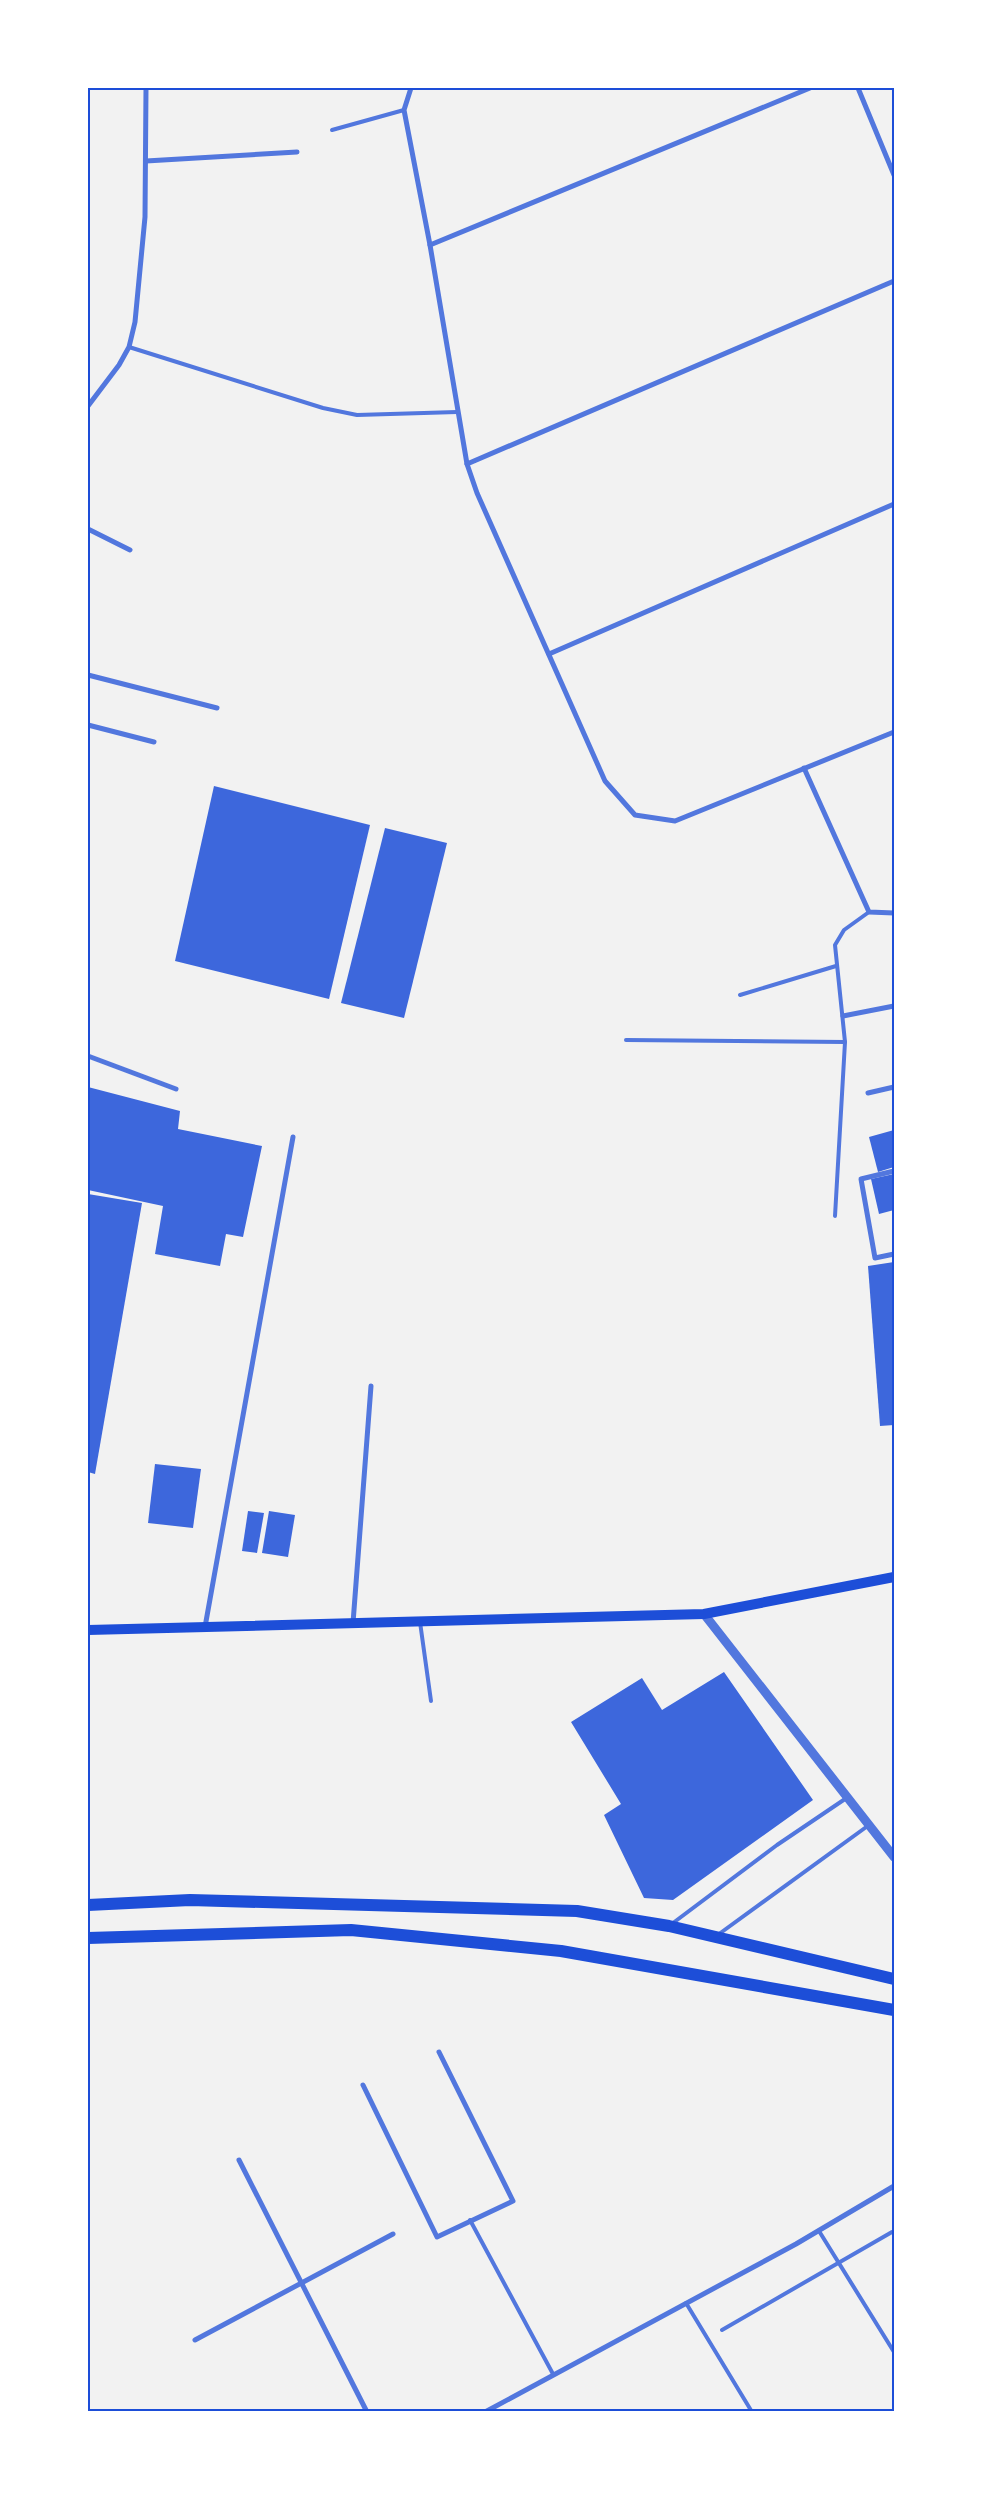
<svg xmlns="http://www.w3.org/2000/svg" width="982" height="2499" viewBox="0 0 982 2499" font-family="Merriweather,serif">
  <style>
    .building { fill: #3d67dc }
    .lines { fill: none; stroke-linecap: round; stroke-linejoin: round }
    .service { stroke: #5277de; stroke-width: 4 }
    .minor { stroke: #5277de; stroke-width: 5 }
    .tertiary { stroke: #5277de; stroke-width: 9 }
    .secondary { stroke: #1d4ed8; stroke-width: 10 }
    .primary { stroke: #1d4ed8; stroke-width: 12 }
    .neatline { fill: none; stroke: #1d4ed8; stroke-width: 2 }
  </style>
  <rect width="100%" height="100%" fill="#f2f2f2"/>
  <!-- building -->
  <g class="building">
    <polygon points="214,786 370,825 329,999 175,961"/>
    <polygon points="385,828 447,843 404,1018 341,1003"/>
    <polygon points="88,1087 180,1111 178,1129 262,1146 243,1237 226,1234 220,1266 155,1254 163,1206 88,1190"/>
    <polygon points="894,1130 894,1167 878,1172 869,1137"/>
    <polygon points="894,1174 894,1210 879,1214 871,1179"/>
    <polygon points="88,1194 142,1203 95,1474 88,1472"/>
    <polygon points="894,1262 894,1425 880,1426 868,1266"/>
    <polygon points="155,1464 201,1469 193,1528 148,1523"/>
    <polygon points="248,1511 264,1513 257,1553 242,1551"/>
    <polygon points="269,1511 295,1515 288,1557 262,1553"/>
    <polygon points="724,1672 813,1800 673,1900 644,1898 604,1815 621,1804 571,1722 642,1678 662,1710"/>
  </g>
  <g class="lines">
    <!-- service -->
    <g class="service">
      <polyline points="332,130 404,110"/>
      <polyline points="129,347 323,408 357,415 457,412"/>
      <polyline points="740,995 836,966"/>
      <polyline points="626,1040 845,1042"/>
      <polyline points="835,1216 845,1042 835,945 844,930 869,912"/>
      <polyline points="420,1622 431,1701"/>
      <polyline points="673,1923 777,1845 848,1797"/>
      <polyline points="719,1934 869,1825"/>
      <polyline points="470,2220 553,2374"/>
      <polyline points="819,2231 894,2352"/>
      <polyline points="686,2303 752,2412"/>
      <polyline points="722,2330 892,2232"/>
    </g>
    <!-- minor -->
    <g class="minor">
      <polyline points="411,88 404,110 430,245 467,464 477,493 605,781 635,815 675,821 894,732"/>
      <polyline points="858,88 894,175"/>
      <polyline points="146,161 297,152"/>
      <polyline points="430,245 810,88"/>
      <polyline points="88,406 119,365 129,347 135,322 145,217 146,88"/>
      <polyline points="467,464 894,281"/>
      <polyline points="88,529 130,550"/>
      <polyline points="549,654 894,504"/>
      <polyline points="88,675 217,708"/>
      <polyline points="88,725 154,742"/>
      <polyline points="804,768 869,912 894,913"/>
      <polyline points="843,1016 894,1006"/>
      <polyline points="88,1056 176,1089"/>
      <polyline points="868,1093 894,1087"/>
      <polyline points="894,1171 861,1179 875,1258 894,1254"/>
      <polyline points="353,1623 371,1386"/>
      <polyline points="205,1627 293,1137"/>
      <polyline points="363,2085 437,2237 513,2201 439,2052"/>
      <polyline points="239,2160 367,2412"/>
      <polyline points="195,2340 393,2234"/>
      <polyline points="485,2412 796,2244 894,2186"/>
    </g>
    <!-- tertiary -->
    <polyline class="tertiary" points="704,1614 894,1857"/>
    <!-- secondary -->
    <polyline class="secondary" points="88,1630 704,1614 894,1577"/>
    <!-- primary -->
    <g class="primary">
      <polyline points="88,1905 190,1900 577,1911 669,1926 894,1979"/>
      <polyline points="88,1938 351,1930 561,1951 894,2010"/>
    </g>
  </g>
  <!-- border -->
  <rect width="982" height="2499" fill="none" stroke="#ffffff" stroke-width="178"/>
  <rect x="89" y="89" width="804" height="2321" class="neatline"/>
</svg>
